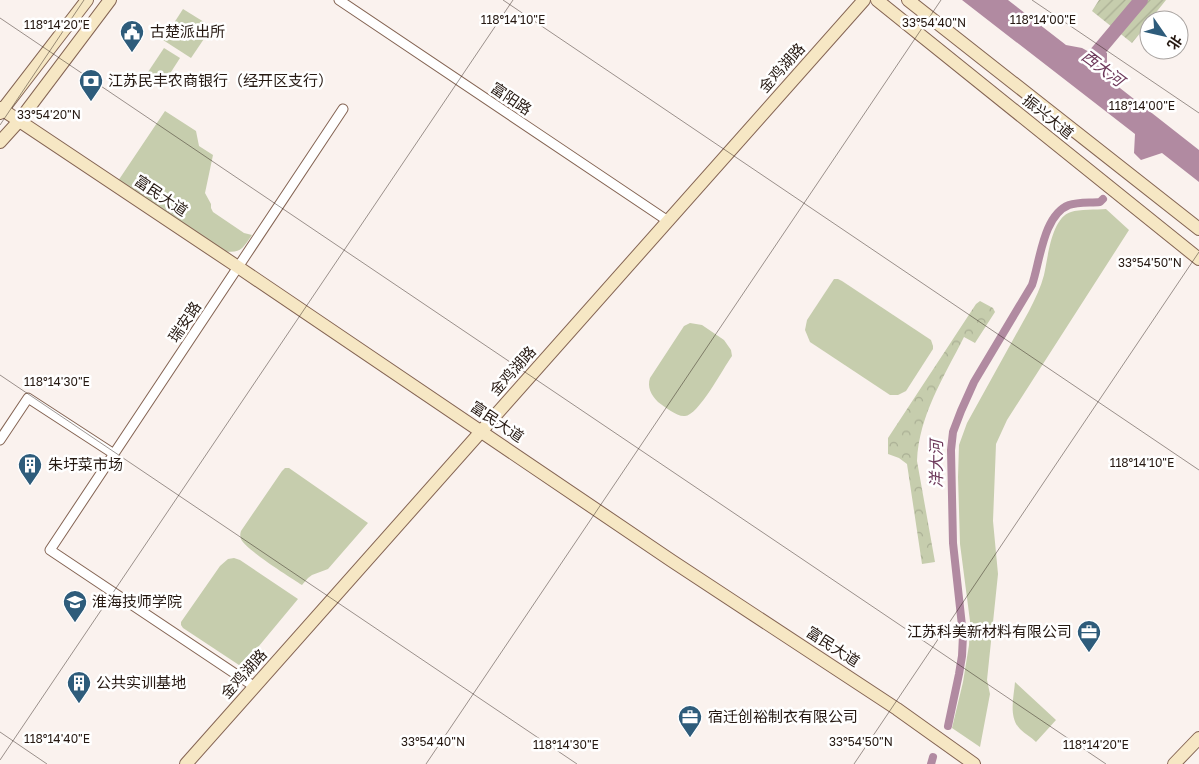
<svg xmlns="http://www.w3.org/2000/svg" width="1199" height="764" viewBox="0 0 1199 764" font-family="'Golos Text','Noto Sans SC',sans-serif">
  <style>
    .grass { fill: #c6cdad }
    .forest { fill: url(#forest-crowns) }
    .garden { fill: url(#garden-furrows) }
    .water { fill: #b18aa1 }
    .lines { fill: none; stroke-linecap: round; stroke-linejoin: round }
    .canal { stroke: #b18aa1; stroke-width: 8 }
    .river { stroke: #b18aa1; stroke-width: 14 }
    .street-casing { stroke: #846453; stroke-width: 11 }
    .secondary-casing { stroke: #846453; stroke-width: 14 }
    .street { stroke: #fff; stroke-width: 9 }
    .secondary { stroke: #f6e7c4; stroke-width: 12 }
    .ticks { fill: none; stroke: #261912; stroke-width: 1; stroke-opacity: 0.45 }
    .labels { text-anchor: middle; stroke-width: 5; stroke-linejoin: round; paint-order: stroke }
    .poi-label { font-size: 15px; fill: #261912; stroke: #fff; text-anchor: start }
    .street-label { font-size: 15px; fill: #261912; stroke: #fff }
    .water-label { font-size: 16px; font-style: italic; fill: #6c3759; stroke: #fff }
    .ticks-label { font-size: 12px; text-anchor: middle; fill: #261912; stroke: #fff; stroke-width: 5; stroke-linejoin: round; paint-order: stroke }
  </style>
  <defs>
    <pattern id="forest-crowns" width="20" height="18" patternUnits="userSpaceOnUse" patternTransform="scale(1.25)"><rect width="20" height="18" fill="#c6cdad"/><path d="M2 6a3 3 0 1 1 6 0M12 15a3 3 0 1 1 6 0" fill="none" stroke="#aaaf94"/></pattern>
    <pattern id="garden-furrows" width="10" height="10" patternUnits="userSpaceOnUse" patternTransform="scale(1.25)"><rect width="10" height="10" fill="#c6cdad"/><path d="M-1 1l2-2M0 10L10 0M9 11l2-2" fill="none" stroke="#aaaf94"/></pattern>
  </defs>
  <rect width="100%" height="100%" fill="#faf2ee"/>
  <!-- grass -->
  <g class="grass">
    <polygon points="183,9 212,27 191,58 163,40"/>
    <polygon points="164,48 180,58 162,86 146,75"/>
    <path d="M165,111l31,20 3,15 14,9 -8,38 6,11v4l2,4 31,21 8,2c-10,14 -11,19 -30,16l-104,-70z"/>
    <path d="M1106,209l23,21 -122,190 -11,24 -3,77 5,53 -11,106 3,14 -10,53 -28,-19 11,-46 6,-37 1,-24 -10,-77 -2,-67 1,-32 8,-22 62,-112c6,-12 12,-24 15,-36 4,-17 7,-57 27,-63 8,-3 26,-2 35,-3z"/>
    <polygon points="834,279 838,279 842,281 931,340 933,346 933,349 906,391 898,395 890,395 810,342 805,330 807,320"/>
    <path d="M690,323l12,2 22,15 7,10 1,6c-8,11 -34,60 -47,60 -8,1 -20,-9 -27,-14 -7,-7 -11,-15 -8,-24l34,-52z"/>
    <path d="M285,468h4l79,55 -40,46 -16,6 -4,3 -6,7c-12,-8 -56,-35 -61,-46 -1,-4 -1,-5 0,-8l41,-60z"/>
    <polygon points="234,558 240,560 298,599 254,652 250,654 239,665 183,628 181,625 181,622 220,566 228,559"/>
    <path d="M1015,682l41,38 -20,22c-5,-5 -11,-8 -16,-13 -12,-12 -6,-33 -5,-47z"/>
  </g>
  <!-- forest -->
  <path class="forest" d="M980,301l13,7 2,4 -20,31 -11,-6c-20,40 -45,78 -47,124l18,101 -13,2 -15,-100 -8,-6 -11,-4v-16l88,-134z"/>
  <!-- garden -->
  <polygon class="garden" points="1099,0 1166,0 1150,20 1149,20 1149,22 1132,43 1092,11"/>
  <!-- water -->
  <polygon class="water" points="962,0 1008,0 1066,45 1082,48 1091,53 1098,47 1107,53 1107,71 1111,81 1199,150 1199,182 1162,153 1141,160 1134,153 1135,134"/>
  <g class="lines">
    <!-- canal -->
    <g class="canal">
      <path d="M948,726l11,-52 3,-18 1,-21 -10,-92 -2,-93 2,-18 8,-21 13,-29 58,-97c8,-23 11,-70 37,-80 9,-3 21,-2 31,-3l3,-3"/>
      <polyline points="931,764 933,757"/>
    </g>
    <!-- river -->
    <polyline class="river" points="1088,63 1141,0"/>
    <!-- street casing -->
    <g class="street-casing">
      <g id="street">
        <polyline points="339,0 668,221"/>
        <polyline points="0,440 28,398 114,454"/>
        <polyline points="255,687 50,550 343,109"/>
      </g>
    </g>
    <!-- secondary casing -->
    <g class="secondary-casing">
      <g id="secondary">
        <polyline points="877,0 1199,259"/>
        <polyline points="908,0 1199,229"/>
        <polyline points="0,108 238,267 672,561 897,709 974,764"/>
        <polyline points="0,113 87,0"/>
        <polyline points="0,142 19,121 110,0"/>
        <polyline points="186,764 864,0"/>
        <polyline points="1174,764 1199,738"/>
      </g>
    </g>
    <!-- street -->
    <use href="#street" class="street"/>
    <!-- secondary -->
    <use href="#secondary" class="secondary"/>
  </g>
  <!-- ticks -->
  <path class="ticks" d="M503,0l696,470M1032,0l167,113M0,18l1106,746M0,125l84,-125M0,375l577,389M0,732l47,32M0,760l513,-760M426,764l515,-764M854,764l345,-512"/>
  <!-- icons -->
  <defs>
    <g id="civic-pin" transform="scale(1.25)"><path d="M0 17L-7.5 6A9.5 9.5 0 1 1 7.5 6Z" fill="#2e5c7b" stroke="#fff"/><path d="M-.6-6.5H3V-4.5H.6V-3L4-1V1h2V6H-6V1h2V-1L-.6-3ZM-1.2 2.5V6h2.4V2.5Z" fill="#fff"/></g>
    <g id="bank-pin" transform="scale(1.25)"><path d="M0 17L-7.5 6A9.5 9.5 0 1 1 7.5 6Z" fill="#2e5c7b" stroke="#fff"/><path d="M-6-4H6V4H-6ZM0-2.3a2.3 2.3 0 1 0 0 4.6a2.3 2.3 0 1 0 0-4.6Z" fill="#fff"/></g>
    <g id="building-pin" transform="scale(1.25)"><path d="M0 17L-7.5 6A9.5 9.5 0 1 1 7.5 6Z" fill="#2e5c7b" stroke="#fff"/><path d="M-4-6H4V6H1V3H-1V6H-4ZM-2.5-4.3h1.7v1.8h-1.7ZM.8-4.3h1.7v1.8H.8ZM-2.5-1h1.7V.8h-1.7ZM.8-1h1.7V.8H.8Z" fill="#fff"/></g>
    <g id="school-pin" transform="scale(1.25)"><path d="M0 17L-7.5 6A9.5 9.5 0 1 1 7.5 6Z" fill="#2e5c7b" stroke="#fff"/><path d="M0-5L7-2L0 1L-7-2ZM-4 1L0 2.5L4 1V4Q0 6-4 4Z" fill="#fff"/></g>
    <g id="office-pin" transform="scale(1.25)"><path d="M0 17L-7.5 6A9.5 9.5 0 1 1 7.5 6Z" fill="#2e5c7b" stroke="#fff"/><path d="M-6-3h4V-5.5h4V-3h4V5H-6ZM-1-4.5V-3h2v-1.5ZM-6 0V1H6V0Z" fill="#fff"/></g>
  </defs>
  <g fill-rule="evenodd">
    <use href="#civic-pin" x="132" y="32"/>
    <use href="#bank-pin" x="91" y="81"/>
    <use href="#building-pin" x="30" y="465"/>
    <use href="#school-pin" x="75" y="602"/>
    <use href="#office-pin" x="1089" y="632"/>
    <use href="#building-pin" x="79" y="683"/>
    <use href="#office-pin" x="690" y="717"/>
  </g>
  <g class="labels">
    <!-- poi labels -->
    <g class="poi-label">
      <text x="150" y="37">古楚派出所</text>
      <text x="108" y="86">江苏民丰农商银行（经开区支行）</text>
      <text x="48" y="470">朱圩菜市场</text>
      <text x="92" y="607">淮海技师学院</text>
      <text x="1072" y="637" text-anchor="end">江苏科美新材料有限公司</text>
      <text x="96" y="688">公共实训基地</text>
      <text x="708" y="722">宿迁创裕制衣有限公司</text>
    </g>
    <!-- street labels -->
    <g class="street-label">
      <text transform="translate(782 68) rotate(-48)" y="5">金鸡湖路</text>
      <text transform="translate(511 99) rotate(34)" y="5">富阳路</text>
      <text transform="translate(1048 117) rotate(39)" y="5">振兴大道</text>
      <text transform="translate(161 196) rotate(34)" y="5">富民大道</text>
      <text transform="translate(185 322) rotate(-56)" y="5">瑞安路</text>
      <text transform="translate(513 371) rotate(-48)" y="5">金鸡湖路</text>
      <text transform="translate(497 422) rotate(34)" y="5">富民大道</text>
      <text transform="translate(833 647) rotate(33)" y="5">富民大道</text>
      <text transform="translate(244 674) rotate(-48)" y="5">金鸡湖路</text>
    </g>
    <!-- water labels -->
    <g class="water-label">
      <text transform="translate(1103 68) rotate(37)" y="6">西大河</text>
      <text transform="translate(936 464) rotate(-90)" y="6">洋大河</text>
    </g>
  </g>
  <g class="ticks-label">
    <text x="513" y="24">118°14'10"E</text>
    <text x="1043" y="24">118°14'00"E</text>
    <text x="934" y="27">33°54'40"N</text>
    <text x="57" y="29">118°14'20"E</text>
    <text x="1142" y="110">118°14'00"E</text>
    <text x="49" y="119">33°54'20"N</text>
    <text x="1150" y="267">33°54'50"N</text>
    <text x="57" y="386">118°14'30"E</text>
    <text x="1142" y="467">118°14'10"E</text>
    <text x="57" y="743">118°14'40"E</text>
    <text x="433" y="746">33°54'40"N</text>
    <text x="861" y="746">33°54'50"N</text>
    <text x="566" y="749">118°14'30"E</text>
    <text x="1096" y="749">118°14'20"E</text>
  </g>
  <!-- north arrow -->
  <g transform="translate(1164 35) rotate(124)"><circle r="24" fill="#ffffff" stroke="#a8a3a0"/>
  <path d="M0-4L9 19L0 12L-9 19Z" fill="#2e5c7b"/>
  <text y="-8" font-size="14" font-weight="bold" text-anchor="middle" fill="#261912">北</text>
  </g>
</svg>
